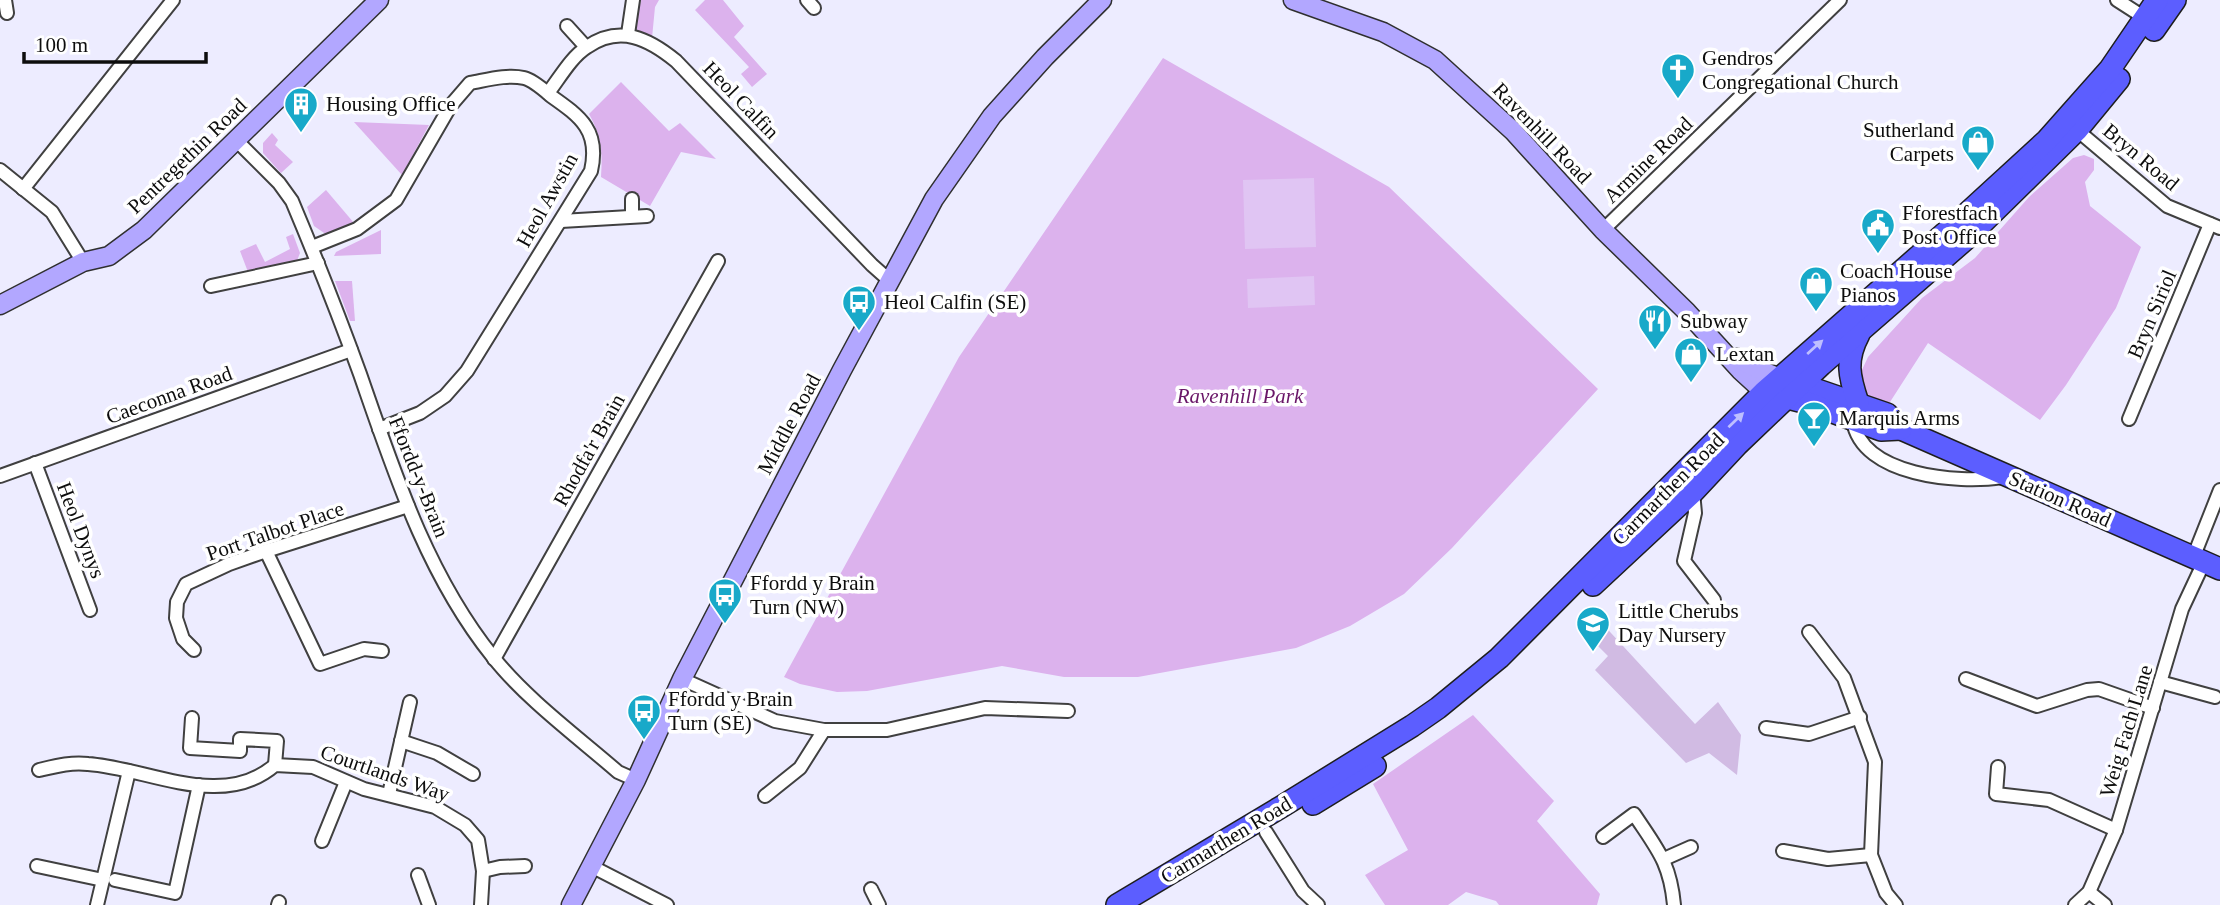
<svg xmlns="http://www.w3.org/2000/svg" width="2220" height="905" viewBox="0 0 2220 905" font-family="'Times New Roman',serif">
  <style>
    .green { fill: #dcb2ed }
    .cemetery { fill: #d1bbe3 }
    .pitch { fill: #e0c5f3 }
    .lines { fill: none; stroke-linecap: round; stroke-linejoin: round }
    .street-casing { stroke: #404040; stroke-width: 16 }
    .secondary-casing { stroke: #2f2f2f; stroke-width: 21 }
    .primary-casing { stroke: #1e1e1e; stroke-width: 24 }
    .street { stroke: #fff; stroke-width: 12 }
    .secondary { stroke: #b2a7ff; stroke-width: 18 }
    .primary { stroke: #5c5eff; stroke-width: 21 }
    .oneway { fill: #bebfff }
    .labels { text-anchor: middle; stroke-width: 7; stroke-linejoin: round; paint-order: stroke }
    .poi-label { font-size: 21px; fill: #0d0d0d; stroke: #fff; text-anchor: start }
    .street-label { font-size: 21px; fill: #0d0d0d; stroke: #fff }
    .park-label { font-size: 21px; font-style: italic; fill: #6a1768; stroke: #fff }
  </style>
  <rect width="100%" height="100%" fill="#edecff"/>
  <!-- green -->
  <g class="green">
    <polygon points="641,0 659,0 655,7 652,38 640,34 635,26"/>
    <polygon points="705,0 723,0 744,26 734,37 767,74 752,87 741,74 749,67 695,10"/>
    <polygon points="1163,58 1389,187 1598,389 1452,548 1404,594 1350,626 1296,648 1138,677 1064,677 1002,666 867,691 837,692 800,684 784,677 959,357"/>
    <path d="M621,82l48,49 11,-8 36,36 -35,-7 -31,54 -49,-29c2,-24 0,-42 -12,-63z"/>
    <polygon points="354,122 429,125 402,175"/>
    <polygon points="272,133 278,140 275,145 293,162 281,173 263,153 263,143"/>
    <polygon points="2084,155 2094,159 2094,170 2085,182 2090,206 2141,247 2116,308 2066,385 2040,420 1928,343 1890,402 1884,405 1877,402 1867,395 1863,385 1861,372 1868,357 1922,298 1975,258 2029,197 2073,158"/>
    <polygon points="326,190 354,223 327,235 314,226 307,207"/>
    <polygon points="381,230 381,254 334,256 336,252"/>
    <polygon points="293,234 300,253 295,266 248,272 240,251 256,244 265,262 290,249 286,237"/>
    <polygon points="335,281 352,281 355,321 350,321"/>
    <polygon points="1473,715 1554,801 1537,821 1600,894 1597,905 1499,905 1496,901 1466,892 1448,905 1385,905 1365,875 1408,850 1373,784"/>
  </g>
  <!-- cemetery -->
  <polygon class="cemetery" points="1587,607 1695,724 1718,702 1741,735 1737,775 1709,753 1686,763 1595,670 1608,656 1597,645 1603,638 1596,632 1593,634 1576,619"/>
  <!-- pitch -->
  <g class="pitch">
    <polygon points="1314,178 1316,247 1245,249 1243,180"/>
    <polygon points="1314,276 1315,305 1248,308 1247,279"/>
  </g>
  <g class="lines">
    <!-- street casing -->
    <g class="street-casing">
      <g id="street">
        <polyline points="5,0 7,13"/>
        <polyline points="807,0 814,8"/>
        <polyline points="2117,0 2145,18"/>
        <polyline points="567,26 586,47"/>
        <polyline points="628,34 633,0"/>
        <path d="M548,93c11,-14 23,-36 39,-46 33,-23 62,-8 89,14l196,204 18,16"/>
        <polyline points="2077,130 2167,206 2220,228"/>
        <path d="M236,140l43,43 13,18c24,57 47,115 68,173 34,98 67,201 133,283 32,41 86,81 125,115l18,8"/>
        <polyline points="0,170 52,212 83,262"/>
        <polyline points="23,189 173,0"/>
        <polyline points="632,216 632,199"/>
        <polyline points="561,221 647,216"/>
        <polyline points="1603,230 1840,0"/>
        <path d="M312,247l45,-18 39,-29 55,-95 19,-22c17,-3 37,-9 54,-5 9,2 20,12 27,18 30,21 49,35 40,75l-124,200 -22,25 -25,17 -41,16"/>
        <polyline points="211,286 318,263"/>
        <polyline points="2129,419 2210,224"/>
        <path d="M1853,421c9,55 105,63 149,56"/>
        <polyline points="35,463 90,610"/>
        <polyline points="0,476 351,350"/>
        <polyline points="1693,492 1695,513 1684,561 1714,600"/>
        <polyline points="266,551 320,664 364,649 382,651"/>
        <polyline points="2193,558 2220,490"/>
        <polyline points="1809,632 1844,678 1875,762 1871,855 1886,893 1896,905"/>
        <polyline points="194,650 183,639 176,618 177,602 186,584 229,564 266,551 408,506"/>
        <polyline points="494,659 718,261"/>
        <polyline points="682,679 775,721 824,730 887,730 985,708 1068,711"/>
        <polyline points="1966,679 2037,706 2087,690 2099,689 2153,708"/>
        <polyline points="2160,682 2215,697"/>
        <polyline points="192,718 190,748 240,751 240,739 277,741 275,765"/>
        <polyline points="1766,728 1809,734 1860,717"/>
        <polyline points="401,741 437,753 473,774"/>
        <polyline points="1998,767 1996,794 2049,800 2116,830"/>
        <path d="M39,770c17,-4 32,-8 49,-6 60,4 134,47 187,1l38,2 51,22 71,18 30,18 13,15 5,31 -2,34"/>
        <polyline points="389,794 410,702"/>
        <polyline points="765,796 800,768 824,730"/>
        <polyline points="1266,832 1303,891 1318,905"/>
        <path d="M1603,837l31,-23c23,35 36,48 40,91"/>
        <polyline points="322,841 346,782"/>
        <polyline points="1783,851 1828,859 1871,855"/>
        <polyline points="1664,859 1691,847"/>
        <polyline points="37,866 103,880"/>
        <polyline points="591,866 667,905"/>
        <polyline points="483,871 500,867 525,866"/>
        <polyline points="418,875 429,905"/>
        <polyline points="115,880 175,893 199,785"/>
        <polyline points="871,889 879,905"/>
        <polyline points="2089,892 2105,905"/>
        <polyline points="97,905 129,771"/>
        <polyline points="278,905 279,902"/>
        <polyline points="2075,905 2089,892 2116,830 2182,609 2204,562"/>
      </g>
    </g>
    <!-- secondary casing -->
    <g class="secondary-casing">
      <g id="secondary">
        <polyline points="1293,0 1383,32 1435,60 1513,131 1603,230 1687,312 1740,370 1764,392"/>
        <polyline points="0,305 83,262 109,256 144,230 379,0"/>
        <polyline points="1737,358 1753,367 1780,378"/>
        <polyline points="571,905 636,780 682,679 842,370 934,199 992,116 1045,57 1102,0"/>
      </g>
    </g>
    <!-- primary casing -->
    <g class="primary-casing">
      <g id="primary">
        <polyline points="2154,30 2175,0"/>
        <polyline points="1791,381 1887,414 1901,429 2220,569"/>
        <polyline points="1776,395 1811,404 1881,430 1901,429"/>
        <path d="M1858,403c-9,-27 -13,-43 1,-69"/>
        <polyline points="1593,585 1693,492 1737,445 1821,365 1967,238 2077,130 2119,79"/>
        <polyline points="1313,804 1375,766"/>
        <polyline points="1117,905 1281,807 1412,726 1438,708 1499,658 1764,392 1962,218 2047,140 2110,69 2157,0"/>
      </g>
    </g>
    <!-- street -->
    <use href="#street" class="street"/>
    <!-- secondary -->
    <use href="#secondary" class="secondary"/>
    <!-- primary -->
    <use href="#primary" class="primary"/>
  </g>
  <!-- one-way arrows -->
  <defs><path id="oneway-solid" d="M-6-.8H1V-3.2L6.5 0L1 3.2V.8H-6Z" transform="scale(1.75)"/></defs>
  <g class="oneway">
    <use href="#oneway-solid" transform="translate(1815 347) rotate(-42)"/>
    <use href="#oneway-solid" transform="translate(1736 420) rotate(-44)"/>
  </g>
  <!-- icons -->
  <defs>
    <g id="church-pin" transform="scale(1.75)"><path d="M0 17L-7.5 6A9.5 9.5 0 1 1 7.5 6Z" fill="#18a9c9" stroke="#fff"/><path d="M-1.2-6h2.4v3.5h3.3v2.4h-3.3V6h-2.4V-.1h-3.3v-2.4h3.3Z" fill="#fff"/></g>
    <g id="building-pin" transform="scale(1.75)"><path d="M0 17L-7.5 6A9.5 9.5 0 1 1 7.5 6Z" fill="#18a9c9" stroke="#fff"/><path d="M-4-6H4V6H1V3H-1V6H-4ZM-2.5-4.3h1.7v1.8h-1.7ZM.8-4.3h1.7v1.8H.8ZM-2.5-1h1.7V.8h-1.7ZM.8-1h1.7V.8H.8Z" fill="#fff"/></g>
    <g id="shop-pin" transform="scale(1.75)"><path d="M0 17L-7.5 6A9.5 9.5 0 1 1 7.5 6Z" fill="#18a9c9" stroke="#fff"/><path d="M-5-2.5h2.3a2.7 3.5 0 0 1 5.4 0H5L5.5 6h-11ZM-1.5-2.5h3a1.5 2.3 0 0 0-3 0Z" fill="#fff"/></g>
    <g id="civic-pin" transform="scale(1.75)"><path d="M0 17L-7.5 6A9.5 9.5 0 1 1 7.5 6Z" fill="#18a9c9" stroke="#fff"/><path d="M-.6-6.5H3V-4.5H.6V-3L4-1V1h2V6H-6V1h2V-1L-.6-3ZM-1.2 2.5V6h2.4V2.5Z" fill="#fff"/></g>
    <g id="bus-pin" transform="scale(1.75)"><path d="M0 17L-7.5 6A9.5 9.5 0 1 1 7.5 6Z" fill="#18a9c9" stroke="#fff"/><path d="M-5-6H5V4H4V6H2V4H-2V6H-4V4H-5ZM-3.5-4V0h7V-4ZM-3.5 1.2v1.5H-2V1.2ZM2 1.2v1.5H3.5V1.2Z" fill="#fff"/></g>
    <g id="restaurant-pin" transform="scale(1.75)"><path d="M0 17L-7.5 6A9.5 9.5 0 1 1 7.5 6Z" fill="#18a9c9" stroke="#fff"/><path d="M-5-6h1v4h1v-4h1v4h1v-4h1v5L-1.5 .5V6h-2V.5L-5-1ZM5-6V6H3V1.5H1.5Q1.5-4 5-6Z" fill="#fff"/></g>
    <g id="bar-pin" transform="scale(1.75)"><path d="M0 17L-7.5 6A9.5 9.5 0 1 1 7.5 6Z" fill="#18a9c9" stroke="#fff"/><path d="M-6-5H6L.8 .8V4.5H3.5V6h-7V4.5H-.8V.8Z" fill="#fff"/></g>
    <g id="school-pin" transform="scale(1.75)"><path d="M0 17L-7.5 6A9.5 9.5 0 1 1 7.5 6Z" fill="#18a9c9" stroke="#fff"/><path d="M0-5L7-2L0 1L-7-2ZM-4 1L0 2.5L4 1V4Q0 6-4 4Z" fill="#fff"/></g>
  </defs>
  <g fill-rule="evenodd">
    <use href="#church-pin" x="1678" y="70"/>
    <use href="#building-pin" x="301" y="104"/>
    <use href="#shop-pin" x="1978" y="142"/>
    <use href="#civic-pin" x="1878" y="225"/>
    <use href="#shop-pin" x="1816" y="283"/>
    <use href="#bus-pin" x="859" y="302"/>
    <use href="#restaurant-pin" x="1655" y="321"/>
    <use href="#shop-pin" x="1691" y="354"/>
    <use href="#bar-pin" x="1814" y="418"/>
    <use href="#bus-pin" x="725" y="595"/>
    <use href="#school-pin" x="1593" y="623"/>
    <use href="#bus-pin" x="644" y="711"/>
  </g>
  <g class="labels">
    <!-- poi labels -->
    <g class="poi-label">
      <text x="1702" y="65">Gendros<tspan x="1702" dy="24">Congregational Church</tspan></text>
      <text x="326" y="111">Housing Office</text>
      <text x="1954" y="137" text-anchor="end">Sutherland<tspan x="1954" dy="24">Carpets</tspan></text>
      <text x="1902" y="220">Fforestfach<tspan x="1902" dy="24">Post Office</tspan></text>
      <text x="1840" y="278">Coach House<tspan x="1840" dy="24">Pianos</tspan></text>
      <text x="884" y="309">Heol Calfin (SE)</text>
      <text x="1680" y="328">Subway</text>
      <text x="1716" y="361">Lextan</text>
      <text x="1839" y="425">Marquis Arms</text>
      <text x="750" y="590">Ffordd y Brain<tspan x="750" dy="24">Turn (NW)</tspan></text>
      <text x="1618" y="618">Little Cherubs<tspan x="1618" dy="24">Day Nursery</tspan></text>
      <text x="668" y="706">Ffordd y Brain<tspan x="668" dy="24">Turn (SE)</tspan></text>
    </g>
    <!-- street labels -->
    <g class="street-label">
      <text transform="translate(741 100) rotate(46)" y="7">Heol Calfin</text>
      <text transform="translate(1542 133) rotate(46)" y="7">Ravenhill Road</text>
      <text transform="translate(187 156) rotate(-44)" y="7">Pentregethin Road</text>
      <text transform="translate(2141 157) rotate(40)" y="7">Bryn Road</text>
      <text transform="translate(1648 160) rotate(-44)" y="7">Armine Road</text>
      <text transform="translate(547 200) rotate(-61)" y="7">Heol Awstin</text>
      <text transform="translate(2152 314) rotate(-67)" y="7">Bryn Siriol</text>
      <text transform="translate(169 395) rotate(-20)" y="7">Caeconna Road</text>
      <text transform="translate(789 424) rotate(-62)" y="7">Middle Road</text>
      <text transform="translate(589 450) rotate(-61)" y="7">Rhodfa'r Brain</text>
      <text transform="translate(419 477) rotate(68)" y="7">Ffordd-y-Brain</text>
      <text transform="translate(1668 489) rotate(-45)" y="7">Carmarthen Road</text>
      <text transform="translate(2060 499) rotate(24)" y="7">Station Road</text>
      <text transform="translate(81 530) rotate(69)" y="7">Heol Dynys</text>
      <text transform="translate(275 531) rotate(-19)" y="7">Port Talbot Place</text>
      <text transform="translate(2126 731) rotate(-73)" y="7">Weig Fach Lane</text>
      <text transform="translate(385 773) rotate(19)" y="7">Courtlands Way</text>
      <text transform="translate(1226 840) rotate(-31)" y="7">Carmarthen Road</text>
    </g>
    <!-- park labels -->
    <g class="park-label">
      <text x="1240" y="403">Ravenhill Park</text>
    </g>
  </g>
  <!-- scale -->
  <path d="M24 52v10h182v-10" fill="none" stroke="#0d0d0d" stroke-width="3.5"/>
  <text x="35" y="52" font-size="21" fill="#0d0d0d" stroke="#ffffff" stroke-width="5" paint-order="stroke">100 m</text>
</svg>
